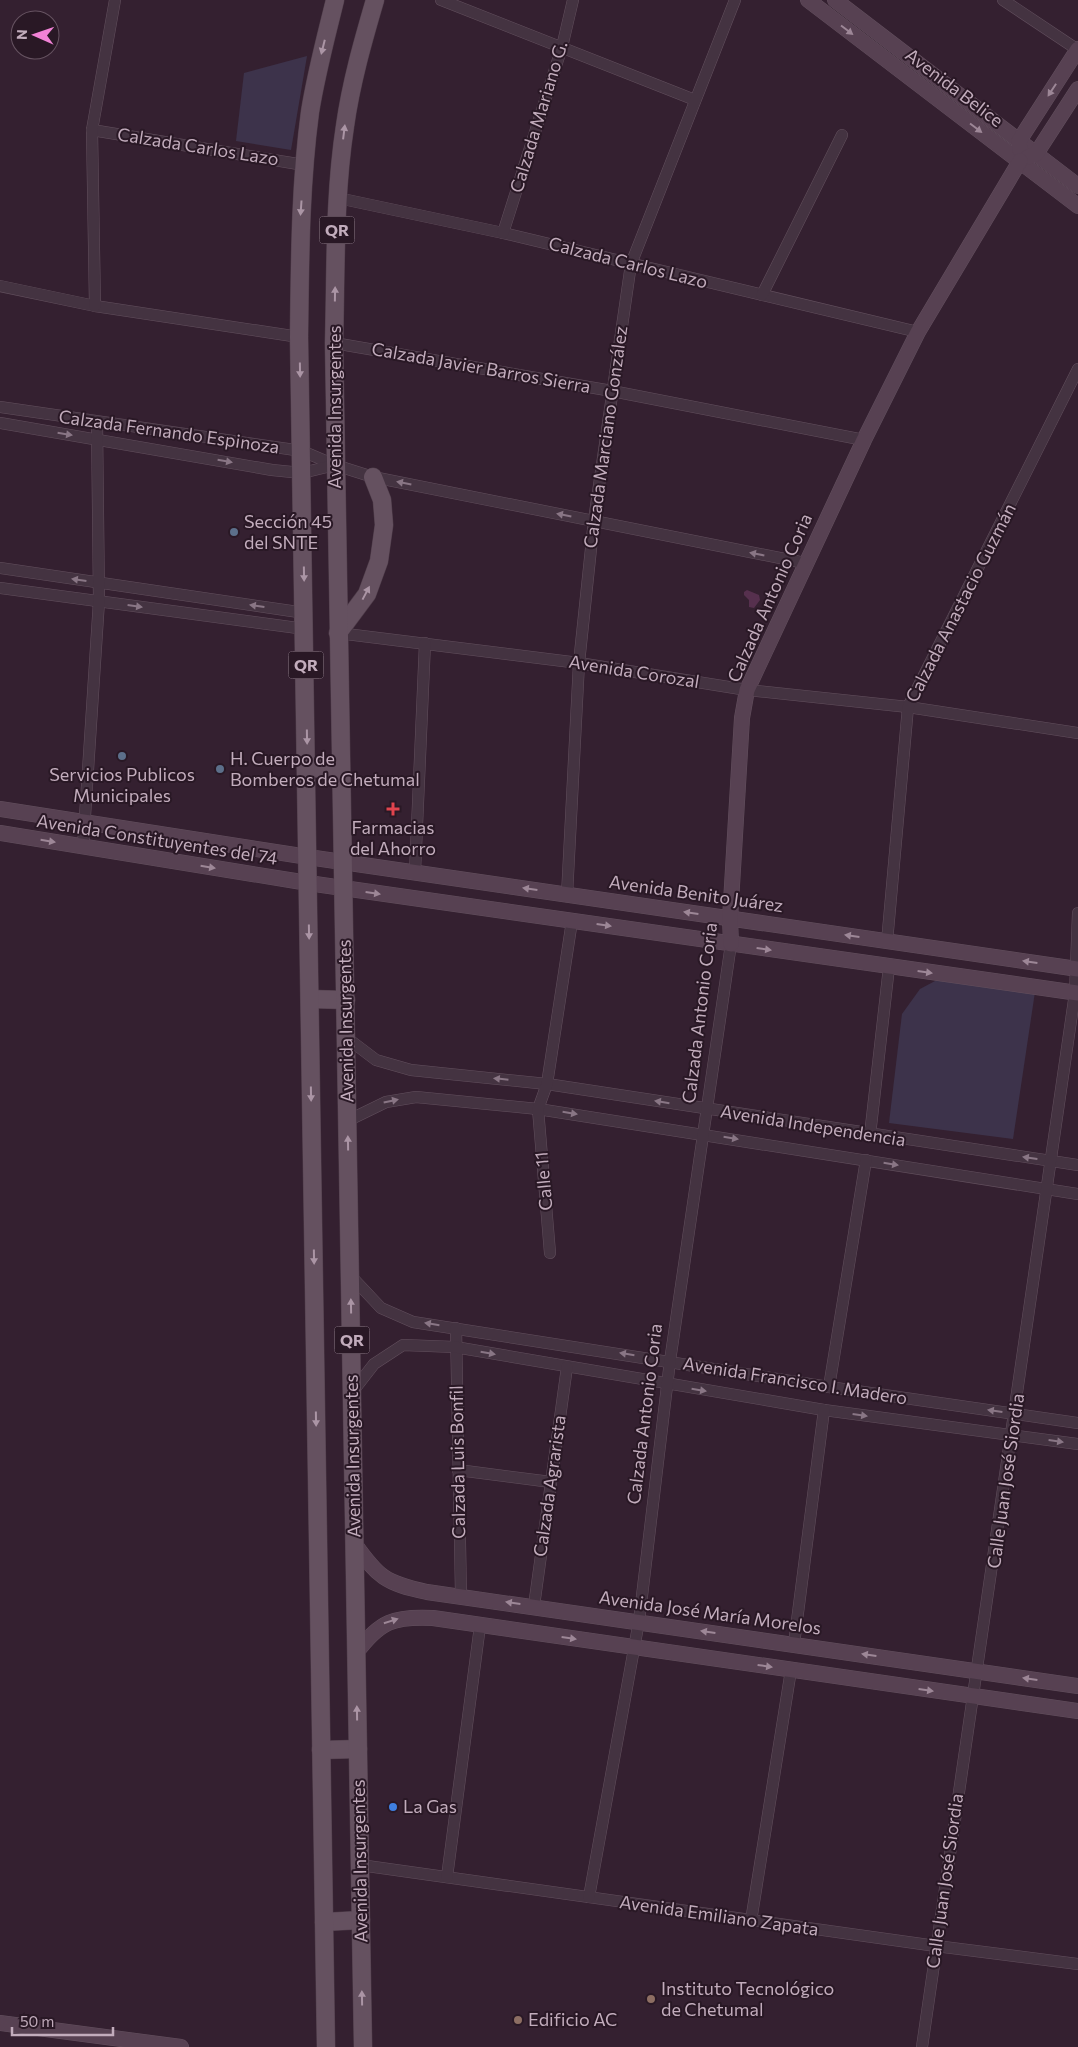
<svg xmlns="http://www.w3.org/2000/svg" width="1078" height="2047" viewBox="0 0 1078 2047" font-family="Commissioner,sans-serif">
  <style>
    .green { fill: #3d334b }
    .water { fill: #56304e }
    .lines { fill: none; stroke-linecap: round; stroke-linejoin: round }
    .street-casing { stroke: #63505e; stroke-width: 12 }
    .secondary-casing { stroke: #63505e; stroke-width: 16 }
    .primary-casing { stroke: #4e3c49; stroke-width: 19 }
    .street { stroke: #443341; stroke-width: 11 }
    .secondary { stroke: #574152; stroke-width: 15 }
    .primary { stroke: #655160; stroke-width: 18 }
    .oneway { fill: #9d8797 }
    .oneway2 { fill: #ab95a5 }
    .oneway3 { fill: #897685 }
    .service-dot { fill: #5c6f8a; stroke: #291825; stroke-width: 2 }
    .health-dot { fill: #e0444e; stroke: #291825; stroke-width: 2 }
    .shop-dot { fill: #3f7fe0; stroke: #291825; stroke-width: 2 }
    .education-dot { fill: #8d6e63; stroke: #291825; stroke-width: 2 }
    .labels { text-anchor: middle; stroke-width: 4; stroke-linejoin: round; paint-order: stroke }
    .shield { fill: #291825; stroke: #94808f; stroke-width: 1 }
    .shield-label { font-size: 16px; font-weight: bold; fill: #c2acbc }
    .street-label { font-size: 18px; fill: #c2acbc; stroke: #291825 }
    .poi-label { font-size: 18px; fill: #c2acbc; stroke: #291825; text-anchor: start }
  </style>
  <rect width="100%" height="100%" fill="#342030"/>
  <!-- green -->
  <g class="green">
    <polygon points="307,56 291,150 236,141 244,73"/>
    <polygon points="950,973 1036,985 1013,1139 889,1123 902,1014 920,989"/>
  </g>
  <!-- water -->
  <polygon class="water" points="747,590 759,595 760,600 754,608 749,607 749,600 744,595 744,592"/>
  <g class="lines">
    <!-- street casing -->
    <g class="street-casing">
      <g id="street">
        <polyline points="441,0 695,100"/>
        <polyline points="1003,0 1078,50"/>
        <polyline points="92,130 304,165"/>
        <polyline points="338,198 503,233 918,332"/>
        <polyline points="503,233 562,47 573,0"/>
        <polyline points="0,286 95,306 299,337"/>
        <polyline points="762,295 842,135"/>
        <polyline points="95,306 92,130 115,0"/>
        <polyline points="334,343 612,391 864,440"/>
        <polyline points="0,407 302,451 335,465 373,477 805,563"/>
        <polyline points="0,423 272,470 302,473 335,465"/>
        <polyline points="0,568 305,613"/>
        <polyline points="0,588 305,629"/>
        <polyline points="338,633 579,663 747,690 908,707 1078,733"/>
        <polyline points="83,847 99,601 97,422"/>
        <polyline points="415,872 425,643"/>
        <polyline points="567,895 579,663 594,520 631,264 735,0"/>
        <polyline points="887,942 908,707 1078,369"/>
        <polyline points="347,1038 376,1060 411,1070 547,1084 1078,1165"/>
        <polyline points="347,1121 386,1102 416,1097 538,1109 1078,1194"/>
        <polyline points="870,1135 889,967"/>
        <polyline points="550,1253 538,1109 547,1084 572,921"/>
        <polyline points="350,1275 381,1308 413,1322 829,1387 1078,1423"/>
        <polyline points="456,1328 461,1595"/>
        <polyline points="829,1387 866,1160"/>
        <polyline points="353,1391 374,1364 403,1345 455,1347 824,1410 1078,1444"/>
        <polyline points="458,1470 551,1482"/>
        <polyline points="534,1606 567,1367"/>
        <polyline points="794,1644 824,1410"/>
        <polyline points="360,1865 936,1946 1078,1964"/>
        <polyline points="447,1877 480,1626"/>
        <polyline points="589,1897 639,1621 670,1361 731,944"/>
        <polyline points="751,1921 791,1670"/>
        <polyline points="922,2047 1075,993 1078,913"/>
      </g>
    </g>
    <!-- secondary casing -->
    <g class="secondary-casing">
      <g id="secondary">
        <polyline points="808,0 1078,206"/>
        <polyline points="835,0 1078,186"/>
        <polyline points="1020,150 1019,141 1078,49"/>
        <polyline points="1028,157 1036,154 1078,89"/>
        <polyline points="0,809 308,857 1078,969"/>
        <polyline points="0,833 308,883 1078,993"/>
        <polyline points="731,944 730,919 742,718 747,690 864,440 918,332 1020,161"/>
        <path d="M354,1543c24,34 31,40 73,49l651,94"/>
        <path d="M356,1653c24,-32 38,-37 77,-35l645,93"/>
        <polyline points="0,2023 181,2047"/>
      </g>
    </g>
    <!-- primary casing -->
    <g class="primary-casing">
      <g id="primary">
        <polyline points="338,633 367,594 379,561 384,525 382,500 373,477"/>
        <polyline points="308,768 340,769"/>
        <polyline points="310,999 346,1000"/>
        <polyline points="321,1750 358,1749"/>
        <polyline points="324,1922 361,1920"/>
        <path d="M326,2047l-27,-1710c1,-76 1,-150 11,-225 6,-38 16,-75 25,-112"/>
        <path d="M363,2047l-29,-1704c2,-72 0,-146 11,-217 6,-43 18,-85 30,-126"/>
      </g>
    </g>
    <!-- street -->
    <use href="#street" class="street"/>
    <!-- secondary -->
    <use href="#secondary" class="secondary"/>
    <!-- primary -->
    <use href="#primary" class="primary"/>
  </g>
  <!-- one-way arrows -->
  <defs><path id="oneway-solid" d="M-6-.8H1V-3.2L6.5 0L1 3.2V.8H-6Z" transform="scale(1.25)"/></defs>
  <g class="oneway">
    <use href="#oneway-solid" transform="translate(847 30) rotate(37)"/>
    <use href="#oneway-solid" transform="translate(1052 90) rotate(123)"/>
    <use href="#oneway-solid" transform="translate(976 128) rotate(37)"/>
    <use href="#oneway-solid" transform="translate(48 841) rotate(9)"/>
    <use href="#oneway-solid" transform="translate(208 867) rotate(9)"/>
    <use href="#oneway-solid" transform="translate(530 889) rotate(-172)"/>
    <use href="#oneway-solid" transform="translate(373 893) rotate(8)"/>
    <use href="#oneway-solid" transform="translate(691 913) rotate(-172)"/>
    <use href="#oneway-solid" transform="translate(604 925) rotate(8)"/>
    <use href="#oneway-solid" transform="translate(852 936) rotate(-172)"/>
    <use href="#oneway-solid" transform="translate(764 949) rotate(8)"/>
    <use href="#oneway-solid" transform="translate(1030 962) rotate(-172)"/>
    <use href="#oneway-solid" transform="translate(925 972) rotate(8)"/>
    <use href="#oneway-solid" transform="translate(513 1603) rotate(-172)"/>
    <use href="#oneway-solid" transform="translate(391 1621) rotate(-18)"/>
    <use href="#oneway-solid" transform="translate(708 1632) rotate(-172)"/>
    <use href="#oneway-solid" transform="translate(569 1638) rotate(8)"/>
    <use href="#oneway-solid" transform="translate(869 1655) rotate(-172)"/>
    <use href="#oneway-solid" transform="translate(765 1666) rotate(8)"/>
    <use href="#oneway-solid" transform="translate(1030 1679) rotate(-172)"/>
    <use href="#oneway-solid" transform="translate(926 1690) rotate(8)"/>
  </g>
  <g class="oneway2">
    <use href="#oneway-solid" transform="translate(323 47) rotate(104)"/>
    <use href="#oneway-solid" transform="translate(344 132) rotate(-83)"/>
    <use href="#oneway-solid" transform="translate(301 208) rotate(94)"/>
    <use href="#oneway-solid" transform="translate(335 294) rotate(-89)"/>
    <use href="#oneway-solid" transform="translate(300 370) rotate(89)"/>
    <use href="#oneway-solid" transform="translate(304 574) rotate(89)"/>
    <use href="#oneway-solid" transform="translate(366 593) rotate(-62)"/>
    <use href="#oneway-solid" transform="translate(307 737) rotate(89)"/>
    <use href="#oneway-solid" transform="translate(309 932) rotate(89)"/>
    <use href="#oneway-solid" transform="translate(311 1094) rotate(89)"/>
    <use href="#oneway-solid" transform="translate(348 1143) rotate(-91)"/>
    <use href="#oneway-solid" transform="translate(314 1257) rotate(89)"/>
    <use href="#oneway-solid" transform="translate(351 1306) rotate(-91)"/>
    <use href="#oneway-solid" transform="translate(316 1419) rotate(89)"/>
    <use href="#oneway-solid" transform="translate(357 1713) rotate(-91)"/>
    <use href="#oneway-solid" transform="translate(362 1998) rotate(-91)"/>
  </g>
  <g class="oneway3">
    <use href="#oneway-solid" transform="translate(65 434) rotate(9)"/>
    <use href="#oneway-solid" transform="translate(225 461) rotate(10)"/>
    <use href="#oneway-solid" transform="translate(404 483) rotate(-169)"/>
    <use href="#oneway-solid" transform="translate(564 515) rotate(-169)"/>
    <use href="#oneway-solid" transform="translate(757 554) rotate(-169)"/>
    <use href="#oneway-solid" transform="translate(79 580) rotate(-172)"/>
    <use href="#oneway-solid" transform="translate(135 606) rotate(8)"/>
    <use href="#oneway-solid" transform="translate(257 606) rotate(-172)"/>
    <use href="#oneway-solid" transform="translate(501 1079) rotate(-174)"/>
    <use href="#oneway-solid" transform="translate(391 1101) rotate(-12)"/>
    <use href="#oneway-solid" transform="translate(662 1102) rotate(-171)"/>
    <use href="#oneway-solid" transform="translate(570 1113) rotate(9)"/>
    <use href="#oneway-solid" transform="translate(731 1138) rotate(9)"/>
    <use href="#oneway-solid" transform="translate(1030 1158) rotate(-172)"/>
    <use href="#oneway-solid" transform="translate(891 1164) rotate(9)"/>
    <use href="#oneway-solid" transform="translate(432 1324) rotate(-171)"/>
    <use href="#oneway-solid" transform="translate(488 1353) rotate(10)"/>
    <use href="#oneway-solid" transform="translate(627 1354) rotate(-171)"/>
    <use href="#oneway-solid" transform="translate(699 1390) rotate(9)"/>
    <use href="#oneway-solid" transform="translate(995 1411) rotate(-172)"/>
    <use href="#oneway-solid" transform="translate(860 1415) rotate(8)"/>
    <use href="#oneway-solid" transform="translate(1056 1441) rotate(8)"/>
  </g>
  <!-- markers -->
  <g class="service-dot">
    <circle cx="234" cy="532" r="5"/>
    <circle cx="122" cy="756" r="5"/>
    <circle cx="220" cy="769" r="5"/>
  </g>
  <path class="health-dot" d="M390.5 801.5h5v5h5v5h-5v5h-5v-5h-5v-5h5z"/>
  <circle class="shop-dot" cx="393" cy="1807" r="5"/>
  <g class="education-dot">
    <circle cx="651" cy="1999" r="5"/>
    <circle cx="518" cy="2020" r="5"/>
  </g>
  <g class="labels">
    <!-- shield labels -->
    <g class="shield">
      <rect x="319.5" y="216.5" width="35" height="27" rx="4"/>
      <rect x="288.5" y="651.5" width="35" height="27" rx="4"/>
      <rect x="334.5" y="1326.5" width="35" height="27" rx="4"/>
    </g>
    <g class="shield-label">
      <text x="337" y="236">QR</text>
      <text x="306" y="671">QR</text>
      <text x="352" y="1346">QR</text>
    </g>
    <!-- street labels -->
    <g class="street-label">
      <text transform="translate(954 88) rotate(37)" y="6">Avenida Belice</text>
      <text transform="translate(539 117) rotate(-73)" y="6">Calzada Mariano G.</text>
      <text transform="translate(198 147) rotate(9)" y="6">Calzada Carlos Lazo</text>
      <text transform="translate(628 263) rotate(14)" y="6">Calzada Carlos Lazo</text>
      <text transform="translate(481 368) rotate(10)" y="6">Calzada Javier Barros Sierra</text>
      <text transform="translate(335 407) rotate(-90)" y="6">Avenida Insurgentes</text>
      <text transform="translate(169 432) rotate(8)" y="6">Calzada Fernando Espinoza</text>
      <text transform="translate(606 437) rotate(-82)" y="6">Calzada Marciano González</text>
      <text transform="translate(770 598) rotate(-66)" y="6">Calzada Antonio Coria</text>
      <text transform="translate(961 603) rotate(-63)" y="6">Calzada Anastacio Guzmán</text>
      <text transform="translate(634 672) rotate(9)" y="6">Avenida Corozal</text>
      <text transform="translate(157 840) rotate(9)" y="6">Avenida Constituyentes del 74</text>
      <text transform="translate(696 894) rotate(8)" y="6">Avenida Benito Juárez</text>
      <text transform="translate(700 1013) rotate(-83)" y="6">Calzada Antonio Coria</text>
      <text transform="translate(346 1021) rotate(-91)" y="6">Avenida Insurgentes</text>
      <text transform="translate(813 1126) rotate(9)" y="6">Avenida Independencia</text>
      <text transform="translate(544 1181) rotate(-95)" y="6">Calle 11</text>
      <text transform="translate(795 1381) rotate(9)" y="6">Avenida Francisco I. Madero</text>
      <text transform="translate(645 1414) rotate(-83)" y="6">Calzada Antonio Coria</text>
      <text transform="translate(353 1456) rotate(-91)" y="6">Avenida Insurgentes</text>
      <text transform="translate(458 1462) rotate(-91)" y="6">Calzada Luis Bonfil</text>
      <text transform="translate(1006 1481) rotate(-82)" y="6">Calle Juan José Siordia</text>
      <text transform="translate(550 1486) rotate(-82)" y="6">Calzada Agrarista</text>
      <text transform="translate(710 1613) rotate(8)" y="6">Avenida José María Morelos</text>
      <text transform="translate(360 1861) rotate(-91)" y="6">Avenida Insurgentes</text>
      <text transform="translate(945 1881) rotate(-82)" y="6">Calle Juan José Siordia</text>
      <text transform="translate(719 1916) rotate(8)" y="6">Avenida Emiliano Zapata</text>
    </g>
    <!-- poi labels -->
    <g class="poi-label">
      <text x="244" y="528">Sección 45<tspan x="244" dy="21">del SNTE</tspan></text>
      <text x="230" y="765">H. Cuerpo de<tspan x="230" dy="21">Bomberos de Chetumal</tspan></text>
      <text x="122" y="781" text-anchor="middle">Servicios Publicos<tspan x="122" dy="21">Municipales</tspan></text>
      <text x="393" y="834" text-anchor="middle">Farmacias<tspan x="393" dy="21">del Ahorro</tspan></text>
      <text x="403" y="1813">La Gas</text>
      <text x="661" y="1995">Instituto Tecnológico<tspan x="661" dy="21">de Chetumal</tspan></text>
      <text x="528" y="2026">Edificio AC</text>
    </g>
  </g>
  <!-- north arrow -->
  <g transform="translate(35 35) rotate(272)"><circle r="24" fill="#291825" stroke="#665361"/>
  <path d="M0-4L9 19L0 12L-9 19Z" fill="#f182d6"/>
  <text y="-8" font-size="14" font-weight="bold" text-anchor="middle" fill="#c2acbc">N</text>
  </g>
  <!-- scale -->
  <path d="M12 2027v8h101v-8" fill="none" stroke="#c2acbc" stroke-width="2.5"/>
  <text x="20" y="2027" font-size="15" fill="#c2acbc" stroke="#291825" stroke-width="4" paint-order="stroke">50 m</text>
</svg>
